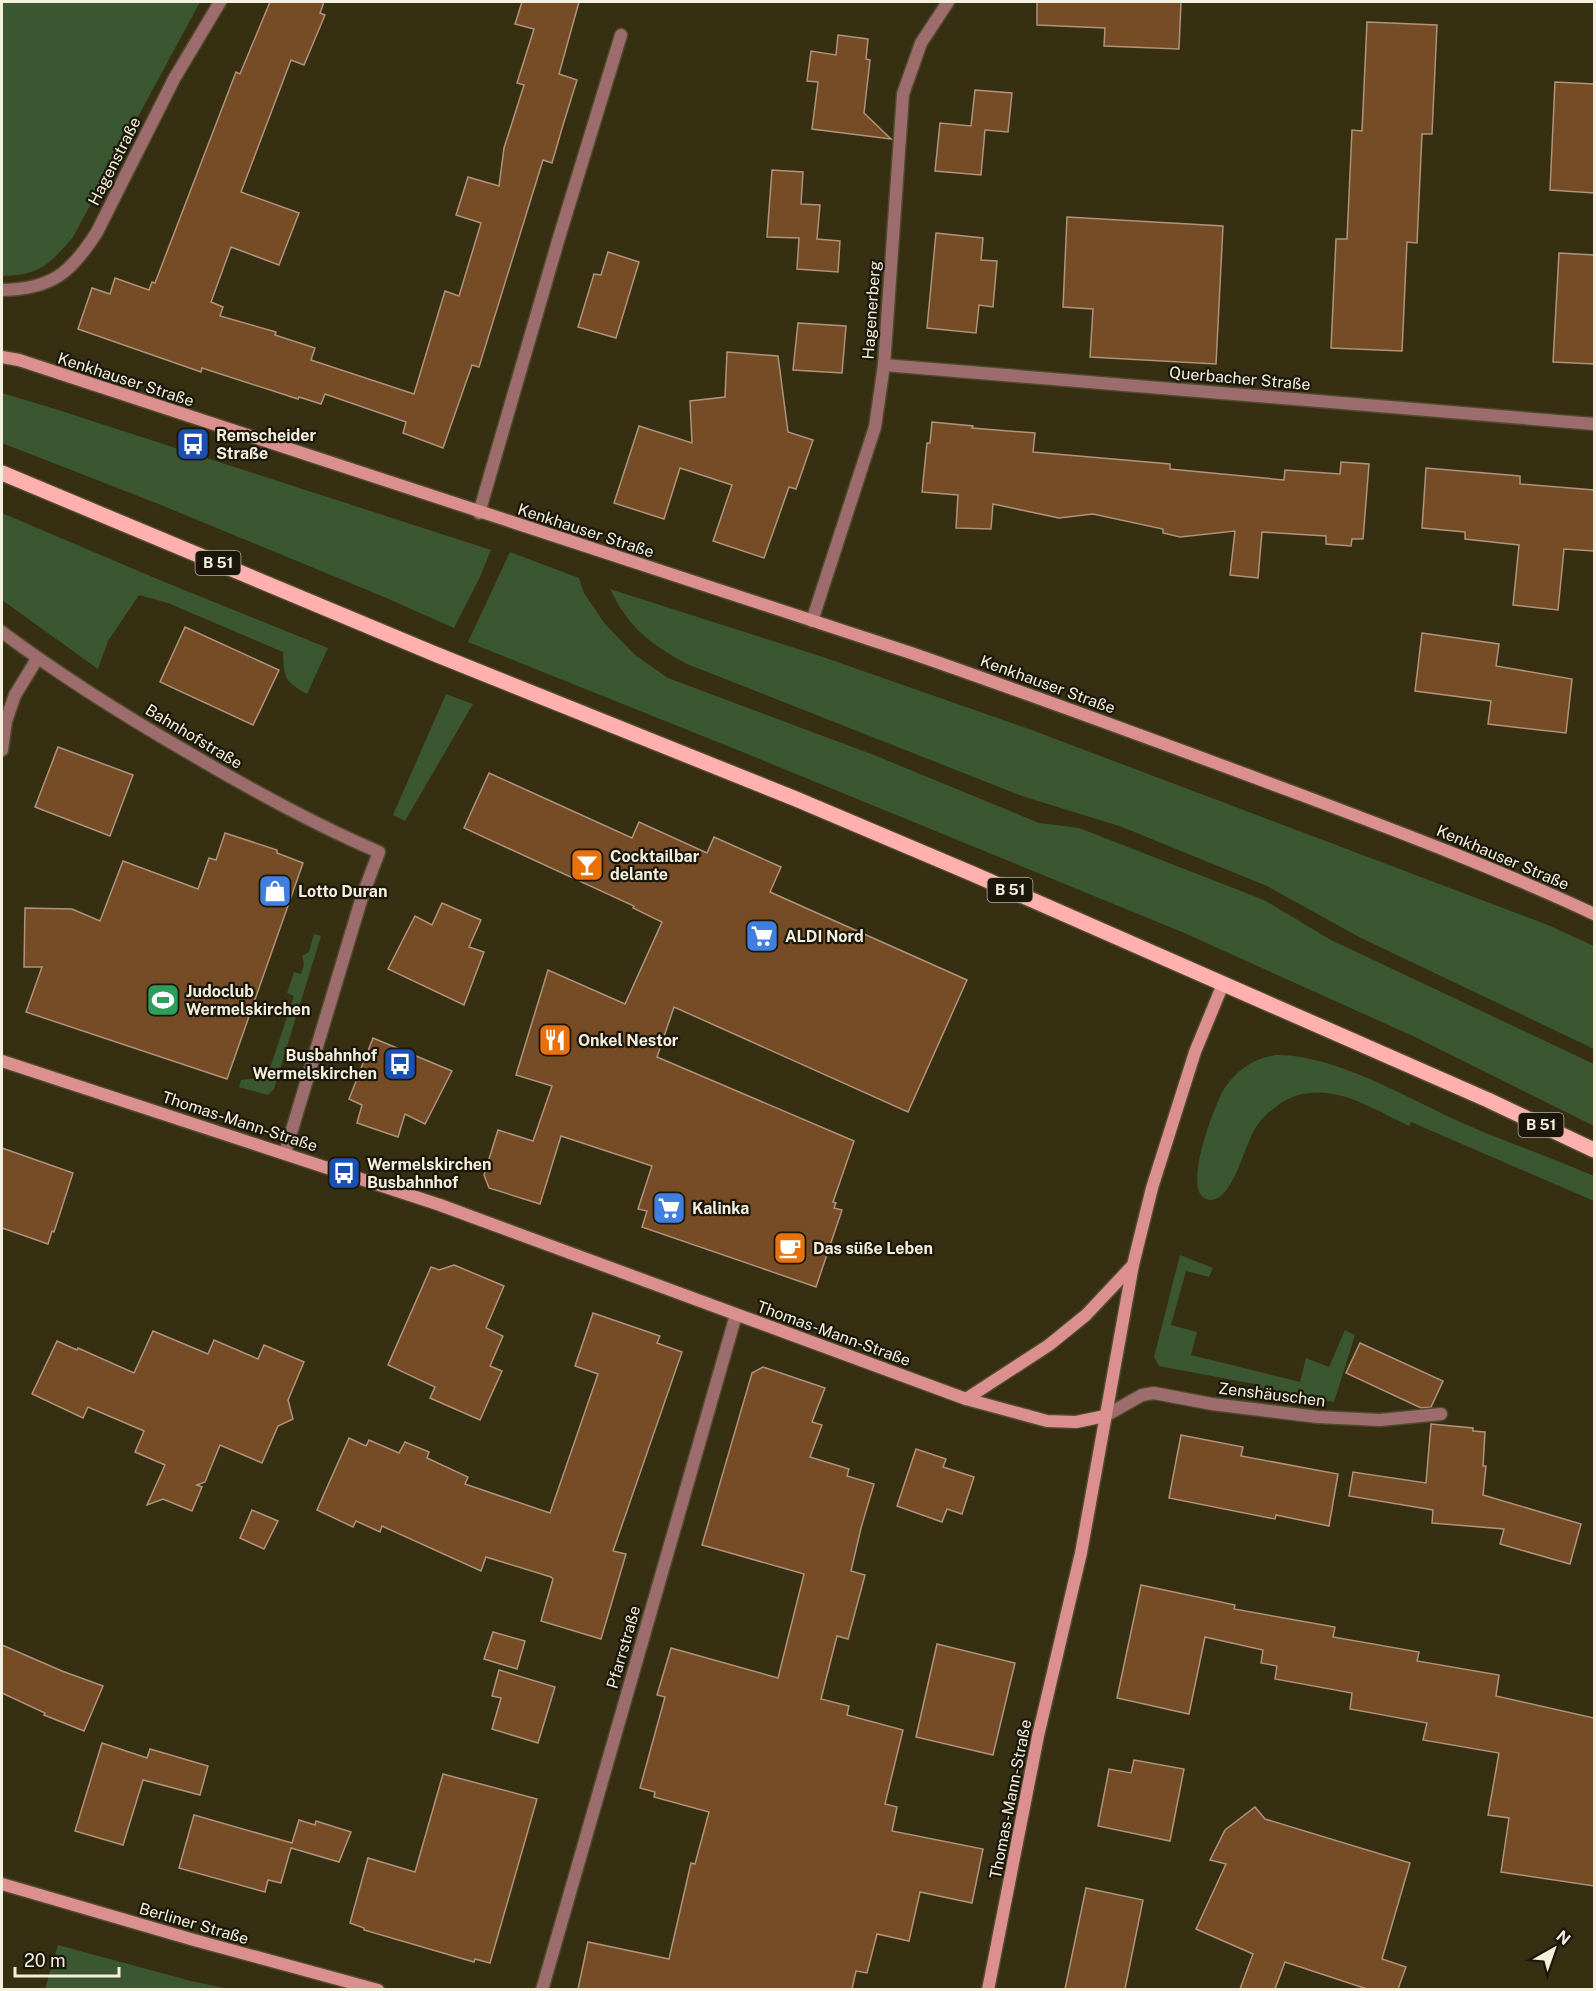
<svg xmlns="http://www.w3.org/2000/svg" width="1596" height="1991" viewBox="0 0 1596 1991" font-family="'Public Sans',sans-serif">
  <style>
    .green { fill: #3a5732 }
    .building { fill: #754c25; stroke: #af937c; stroke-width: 1.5 }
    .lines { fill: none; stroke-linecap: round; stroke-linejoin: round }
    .street-casing { stroke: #524a2e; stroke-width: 15 }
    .secondary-casing { stroke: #524a2e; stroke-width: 15 }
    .primary-casing { stroke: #524a2e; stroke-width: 18 }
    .street { stroke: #9d6d6d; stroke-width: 12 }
    .secondary { stroke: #db8f8f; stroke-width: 12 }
    .primary { stroke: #ffb0af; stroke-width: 15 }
    .labels { text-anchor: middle; stroke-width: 4.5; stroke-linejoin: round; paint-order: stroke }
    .shield { fill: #1b170b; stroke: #b4af9f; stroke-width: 1.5 }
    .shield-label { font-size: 15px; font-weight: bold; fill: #f5f0de }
    .street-label { font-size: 16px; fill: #f5f0de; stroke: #1b170b }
    .poi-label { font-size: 16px; font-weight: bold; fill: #f5f0de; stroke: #1b170b; text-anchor: start }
  </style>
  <rect width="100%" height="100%" fill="#372f11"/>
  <!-- green -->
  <g class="green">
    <path d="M2,2h198l-127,235c-24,28 -33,38 -71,39z"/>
    <polygon points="2,393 52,408 491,550 480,577 454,628 384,597 161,505 2,443"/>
    <path d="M2,513l160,68 166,67 -21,46c-23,-13 -23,-16 -24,-42l-115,-49 -29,-8 -31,46 -10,28 -96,-69z"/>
    <polygon points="510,552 579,578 584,593 605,624 635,655 668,678 874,755 1039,823 1079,828 1264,900 1331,940 1594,1064 1594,1126 1415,1037 1182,932 735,749 468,642"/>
    <path d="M610,589l213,68 206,72 519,196 46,21v103l-235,-112 -92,-51 -145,-59 -100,-31 -335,-132c-37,-20 -58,-36 -77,-75z"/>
    <polygon points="446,694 473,704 405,821 393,815"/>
    <polygon points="314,934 321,936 274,1089 268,1095 239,1087 241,1080 267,1077 294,996 287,993 294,972 301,974 304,964 302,956 309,952"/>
    <path d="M1276,1055c60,-1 136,46 191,70 42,18 85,33 127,51v25l-183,-79 -2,4c-21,-10 -49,-26 -71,-31 -20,-5 -40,-3 -57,8 -11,8 -19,14 -26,26 -10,15 -22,71 -44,71 -34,0 4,-96 13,-111 12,-19 30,-31 52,-34z"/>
    <polygon points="1180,1255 1213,1268 1209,1277 1186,1271 1171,1325 1197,1332 1191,1355 1300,1382 1306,1358 1329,1367 1345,1330 1355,1335 1334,1402 1262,1391 1254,1384 1159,1366 1154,1357"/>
    <polygon points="58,1945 191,1981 229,1989 45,1989"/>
  </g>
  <!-- building -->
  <g class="building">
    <polygon points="270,2 324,2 320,13 325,15 304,65 291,60 241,192 299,213 279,265 231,247 211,302 223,307 220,316 276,332 275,335 315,348 311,360 414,394 445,291 459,296 481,223 456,215 468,177 499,186 504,148 524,85 517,83 534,29 515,24 522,2 579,2 559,74 577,80 563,125 552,163 543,160 479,367 472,365 443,448 403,433 406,422 325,394 321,404 299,397 298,399 202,368 201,372 78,329 92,288 110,294 115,278 149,290 152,282 155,283 236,72 240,74"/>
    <polygon points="1037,2 1181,2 1179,49 1104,46 1105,28 1037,25"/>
    <polygon points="1367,22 1437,25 1432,134 1422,134 1417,243 1407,242 1402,351 1331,348 1336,239 1347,239 1352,130 1362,131"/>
    <polygon points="838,35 868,39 866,59 870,60 864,113 891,139 812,129 818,82 807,81 811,51 836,55"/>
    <polygon points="1555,82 1594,84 1594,193 1550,190"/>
    <polygon points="975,90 1012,93 1008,132 985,130 981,175 935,171 940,123 971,126"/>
    <polygon points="772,170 803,172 801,204 820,205 817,239 840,241 838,272 797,269 799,238 767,237"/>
    <polygon points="1067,217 1223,226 1216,364 1090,357 1093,309 1063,307"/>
    <polygon points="936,233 983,238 981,260 997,261 993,307 979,305 976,333 927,328"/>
    <polygon points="608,252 639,262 616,338 578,327 594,274 601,275"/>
    <polygon points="1559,253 1594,255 1594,364 1553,362"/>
    <polygon points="798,323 846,326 842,373 793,370"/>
    <polygon points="727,352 778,356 788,432 813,440 796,489 789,487 764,558 713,541 732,485 680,468 664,519 614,503 639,426 692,443 690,401 725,397"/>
    <polygon points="932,422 973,426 972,428 1035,433 1033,452 1170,464 1170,469 1284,480 1285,470 1340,474 1341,462 1369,464 1363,539 1352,539 1351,546 1326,544 1326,536 1262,532 1258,578 1230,575 1235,531 1180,537 1163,533 1163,529 1093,514 1059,518 993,504 991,529 956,528 958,495 922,492 927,443 930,443"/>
    <polygon points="1426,468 1520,476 1520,484 1594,490 1594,551 1564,549 1558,610 1513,605 1519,545 1465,539 1465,532 1422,528"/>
    <polygon points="185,627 279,670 253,725 160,682"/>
    <polygon points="1422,633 1499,644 1496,666 1572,679 1566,733 1488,724 1491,701 1415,691"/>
    <polygon points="58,747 133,775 110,836 35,807"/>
    <polygon points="489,773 632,838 639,822 707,853 714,837 781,867 770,892 967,980 908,1112 674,1007 657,1057 854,1141 833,1202 836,1203 834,1208 842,1210 816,1287 642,1227 647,1211 638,1209 652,1166 561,1136 540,1204 489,1188 484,1175 498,1130 533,1141 552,1086 516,1075 548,970 625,1004 662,922 633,908 634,906 464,828"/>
    <polygon points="225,833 277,850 277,853 303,863 227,1079 26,1012 42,967 24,967 25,908 72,909 100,921 123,861 198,889 209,858 216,860"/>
    <polygon points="442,903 481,920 469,947 484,952 464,1005 388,969 415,916 432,925"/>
    <polygon points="373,1038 452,1071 425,1124 405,1114 398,1137 357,1123 362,1105 349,1099"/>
    <polygon points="2,1148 73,1173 54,1232 52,1231 48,1244 2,1228"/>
    <polygon points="454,1265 504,1286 486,1328 503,1336 490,1366 502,1371 480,1420 430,1398 435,1387 388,1365 431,1267 439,1270"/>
    <polygon points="593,1313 660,1336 657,1343 682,1352 613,1551 626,1554 601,1639 541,1621 553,1579 551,1577 486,1557 481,1571 382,1526 380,1532 356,1521 353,1527 317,1510 349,1438 366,1446 369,1440 399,1453 405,1442 429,1452 427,1458 468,1477 465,1484 550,1513 598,1374 575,1366"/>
    <polygon points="153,1331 208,1354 214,1340 258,1359 264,1345 304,1362 288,1400 293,1419 278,1426 262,1463 220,1445 205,1482 197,1485 202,1487 192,1511 163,1499 147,1505 165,1465 135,1452 144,1431 88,1407 83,1418 32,1394 57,1341 77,1350 78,1348 134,1373"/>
    <polygon points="1360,1343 1443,1381 1431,1407 1421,1408 1346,1373"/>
    <polygon points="763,1367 825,1388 812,1422 822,1425 810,1457 849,1469 847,1476 874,1484 861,1528 851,1571 865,1575 848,1639 837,1636 821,1699 849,1706 847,1715 903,1730 885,1804 897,1807 892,1831 983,1849 972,1903 920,1892 909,1941 877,1934 867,1973 856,1971 852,1989 578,1989 588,1942 669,1959 691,1863 695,1864 709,1812 654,1797 655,1792 640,1788 665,1697 657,1695 671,1648 778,1678 804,1574 702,1545 752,1373"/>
    <polygon points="1431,1424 1473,1428 1473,1431 1485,1432 1483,1466 1486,1466 1483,1495 1581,1524 1570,1564 1500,1544 1504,1529 1432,1523 1433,1510 1349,1496 1353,1472 1426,1483"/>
    <polygon points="1181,1435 1243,1447 1241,1456 1338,1474 1329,1526 1276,1515 1275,1519 1169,1498"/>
    <polygon points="916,1449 946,1459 943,1467 974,1477 962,1514 947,1509 942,1522 897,1506"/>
    <polygon points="252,1510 278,1521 264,1549 240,1538"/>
    <polygon points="1141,1585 1235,1605 1234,1609 1335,1627 1333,1637 1419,1652 1417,1661 1499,1675 1496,1696 1594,1718 1594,1886 1501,1872 1509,1818 1488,1815 1499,1753 1423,1740 1427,1723 1350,1709 1352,1693 1275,1679 1277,1666 1261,1663 1263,1650 1205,1637 1189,1714 1117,1698"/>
    <polygon points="493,1632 525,1641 517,1669 484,1659"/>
    <polygon points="937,1644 1015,1663 993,1755 916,1737"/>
    <polygon points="2,1645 62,1671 103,1686 84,1731 44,1715 45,1713 2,1693"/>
    <polygon points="499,1670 555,1687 538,1743 492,1729 501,1698 492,1696"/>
    <polygon points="102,1743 147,1758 150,1749 208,1766 200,1795 143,1780 123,1845 75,1831"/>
    <polygon points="1134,1760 1184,1769 1170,1841 1098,1826 1109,1769 1131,1773"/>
    <polygon points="443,1774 537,1799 490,1963 475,1959 474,1962 364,1930 364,1928 350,1923 368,1858 415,1872"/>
    <polygon points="1255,1807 1265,1819 1410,1863 1382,1959 1406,1967 1398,1989 1367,1989 1285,1962 1275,1989 1240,1989 1253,1954 1196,1929 1226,1864 1210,1860 1225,1830"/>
    <polygon points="194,1815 292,1843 299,1820 315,1825 316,1821 351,1832 339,1862 291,1848 281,1883 268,1880 265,1892 179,1868"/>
    <polygon points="1086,1888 1143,1900 1125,1989 1065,1989"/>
  </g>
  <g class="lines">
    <!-- street casing -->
    <g class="street-casing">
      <g id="street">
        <path d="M2,290c50,-1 69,-17 95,-58l77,-153 46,-77"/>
        <polyline points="884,365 1594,424"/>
        <polyline points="479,513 558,241 621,35"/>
        <polyline points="812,621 875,427 884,365 903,94 921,43 948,2"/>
        <path d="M2,632c59,44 123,84 187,121 61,36 124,71 190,99l-17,45 -77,256"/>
        <polyline points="2,750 6,721 15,695 37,659"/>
        <polyline points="1105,1416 1142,1395 1154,1393 1212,1404 1318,1417 1380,1420 1441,1414"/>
        <polyline points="542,1990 736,1315"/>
      </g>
    </g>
    <!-- secondary casing -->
    <g class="secondary-casing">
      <g id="secondary">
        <path d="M2,357l17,3 892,293c132,46 262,94 393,143 98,37 196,74 290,118"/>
        <polyline points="2,1061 440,1205 966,1399 1047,1421 1076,1422 1105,1416"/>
        <polyline points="966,1399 1049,1345 1086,1315 1133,1265"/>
        <polyline points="2,1884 194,1940 378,1990"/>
        <polyline points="988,1990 1038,1736 1081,1553 1133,1265 1152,1188 1195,1052 1223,984"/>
      </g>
    </g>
    <!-- primary casing -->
    <g class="primary-casing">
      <polyline id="primary" points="2,473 435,654 796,799 973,874 1488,1100 1594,1150"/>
    </g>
    <!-- street -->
    <use href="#street" class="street"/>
    <!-- secondary -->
    <use href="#secondary" class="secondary"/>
    <!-- primary -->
    <use href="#primary" class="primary"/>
  </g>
  <!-- icons -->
  <defs>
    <g id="bus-square" transform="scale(1.725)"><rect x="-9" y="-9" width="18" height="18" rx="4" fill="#1a4fb4" stroke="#1b170b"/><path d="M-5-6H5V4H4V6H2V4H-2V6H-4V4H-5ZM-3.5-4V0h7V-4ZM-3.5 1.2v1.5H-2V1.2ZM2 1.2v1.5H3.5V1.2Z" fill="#fff"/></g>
    <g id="bar-square" transform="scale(1.725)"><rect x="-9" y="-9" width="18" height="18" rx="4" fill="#e8710a" stroke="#1b170b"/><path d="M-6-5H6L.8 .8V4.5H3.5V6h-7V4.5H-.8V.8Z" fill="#fff"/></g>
    <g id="shop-square" transform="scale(1.725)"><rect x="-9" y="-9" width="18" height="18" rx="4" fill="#3f7fe0" stroke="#1b170b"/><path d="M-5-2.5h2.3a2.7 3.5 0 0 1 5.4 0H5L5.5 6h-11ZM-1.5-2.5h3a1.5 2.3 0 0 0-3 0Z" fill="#fff"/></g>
    <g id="supermarket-square" transform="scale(1.725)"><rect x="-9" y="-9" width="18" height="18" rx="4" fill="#3f7fe0" stroke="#1b170b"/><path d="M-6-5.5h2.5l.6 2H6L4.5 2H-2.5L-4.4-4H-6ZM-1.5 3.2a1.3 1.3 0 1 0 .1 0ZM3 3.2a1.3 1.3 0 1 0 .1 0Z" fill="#fff"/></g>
    <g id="stadium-square" transform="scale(1.725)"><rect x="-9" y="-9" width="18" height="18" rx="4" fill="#2e9e5b" stroke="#1b170b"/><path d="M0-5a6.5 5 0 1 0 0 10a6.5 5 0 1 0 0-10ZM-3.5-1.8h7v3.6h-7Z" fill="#fff"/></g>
    <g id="restaurant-square" transform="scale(1.725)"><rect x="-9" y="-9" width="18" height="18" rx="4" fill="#e8710a" stroke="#1b170b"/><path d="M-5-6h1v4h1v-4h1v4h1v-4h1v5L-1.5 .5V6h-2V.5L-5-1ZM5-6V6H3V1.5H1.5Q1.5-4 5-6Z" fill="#fff"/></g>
    <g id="cafe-square" transform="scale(1.725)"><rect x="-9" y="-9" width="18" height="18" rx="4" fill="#e8710a" stroke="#1b170b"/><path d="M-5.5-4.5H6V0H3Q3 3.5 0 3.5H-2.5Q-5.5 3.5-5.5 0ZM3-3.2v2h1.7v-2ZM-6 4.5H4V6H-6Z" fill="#fff"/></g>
  </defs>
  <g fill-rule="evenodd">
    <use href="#bus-square" x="193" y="444"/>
    <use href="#bar-square" x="587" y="865"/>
    <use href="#shop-square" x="275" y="891"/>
    <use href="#supermarket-square" x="762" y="936"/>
    <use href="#stadium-square" x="163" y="1000"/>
    <use href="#restaurant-square" x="555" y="1040"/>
    <use href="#bus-square" x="400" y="1064"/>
    <use href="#bus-square" x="344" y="1173"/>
    <use href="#supermarket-square" x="669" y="1208"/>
    <use href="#cafe-square" x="790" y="1248"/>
  </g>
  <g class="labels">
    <!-- shield labels -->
    <g class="shield">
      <rect x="195.5" y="551" width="45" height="24" rx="4.5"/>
      <rect x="987.5" y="878" width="45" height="24" rx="4.5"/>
      <rect x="1518.5" y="1113" width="45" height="24" rx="4.5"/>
    </g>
    <g class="shield-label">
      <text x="218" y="568">B 51</text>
      <text x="1010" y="895">B 51</text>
      <text x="1541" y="1130">B 51</text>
    </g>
    <!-- street labels -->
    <g class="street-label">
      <text transform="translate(114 161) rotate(-63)" y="6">Hagenstraße</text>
      <text transform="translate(871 310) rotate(-86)" y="6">Hagenerberg</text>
      <text transform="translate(1240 378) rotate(5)" y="6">Querbacher Straße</text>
      <text transform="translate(126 379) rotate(18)" y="6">Kenkhauser Straße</text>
      <text transform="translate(586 530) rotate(18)" y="6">Kenkhauser Straße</text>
      <text transform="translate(1048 684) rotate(20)" y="6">Kenkhauser Straße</text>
      <text transform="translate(194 736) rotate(31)" y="6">Bahnhofstraße</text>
      <text transform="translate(1503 857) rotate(23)" y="6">Kenkhauser Straße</text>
      <text transform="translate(240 1121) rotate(18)" y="6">Thomas-Mann-Straße</text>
      <text transform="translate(834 1333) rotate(20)" y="6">Thomas-Mann-Straße</text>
      <text transform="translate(1272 1394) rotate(7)" y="6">Zenshäuschen</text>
      <text transform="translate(623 1647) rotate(-74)" y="6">Pfarrstraße</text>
      <text transform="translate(1010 1799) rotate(-79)" y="6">Thomas-Mann-Straße</text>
      <text transform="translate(194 1923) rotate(16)" y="6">Berliner Straße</text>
    </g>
    <!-- poi labels -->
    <g class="poi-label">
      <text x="216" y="441">Remscheider<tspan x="216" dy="18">Straße</tspan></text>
      <text x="610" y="862">Cocktailbar<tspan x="610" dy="18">delante</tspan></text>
      <text x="298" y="897">Lotto Duran</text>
      <text x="785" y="942">ALDI Nord</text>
      <text x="186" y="997">Judoclub<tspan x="186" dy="18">Wermelskirchen</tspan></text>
      <text x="578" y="1046">Onkel Nestor</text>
      <text x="377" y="1061" text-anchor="end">Busbahnhof<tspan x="377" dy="18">Wermelskirchen</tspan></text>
      <text x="367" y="1170">Wermelskirchen<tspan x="367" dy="18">Busbahnhof</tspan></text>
      <text x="692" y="1214">Kalinka</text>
      <text x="813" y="1254">Das süße Leben</text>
    </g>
  </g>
  <!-- border -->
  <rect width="1596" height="1991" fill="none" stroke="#f5f0de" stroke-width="6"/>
  <!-- north arrow -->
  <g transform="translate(1554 1949) rotate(40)" stroke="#1b170b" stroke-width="4.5" paint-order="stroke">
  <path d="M0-4.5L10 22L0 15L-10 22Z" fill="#f5f0de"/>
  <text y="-9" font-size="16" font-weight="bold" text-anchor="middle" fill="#f5f0de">N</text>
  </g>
  <!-- scale -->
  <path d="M15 1967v9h104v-9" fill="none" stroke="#f5f0de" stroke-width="3"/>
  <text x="24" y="1967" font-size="18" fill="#f5f0de" stroke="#1b170b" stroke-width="4.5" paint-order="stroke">20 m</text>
</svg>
